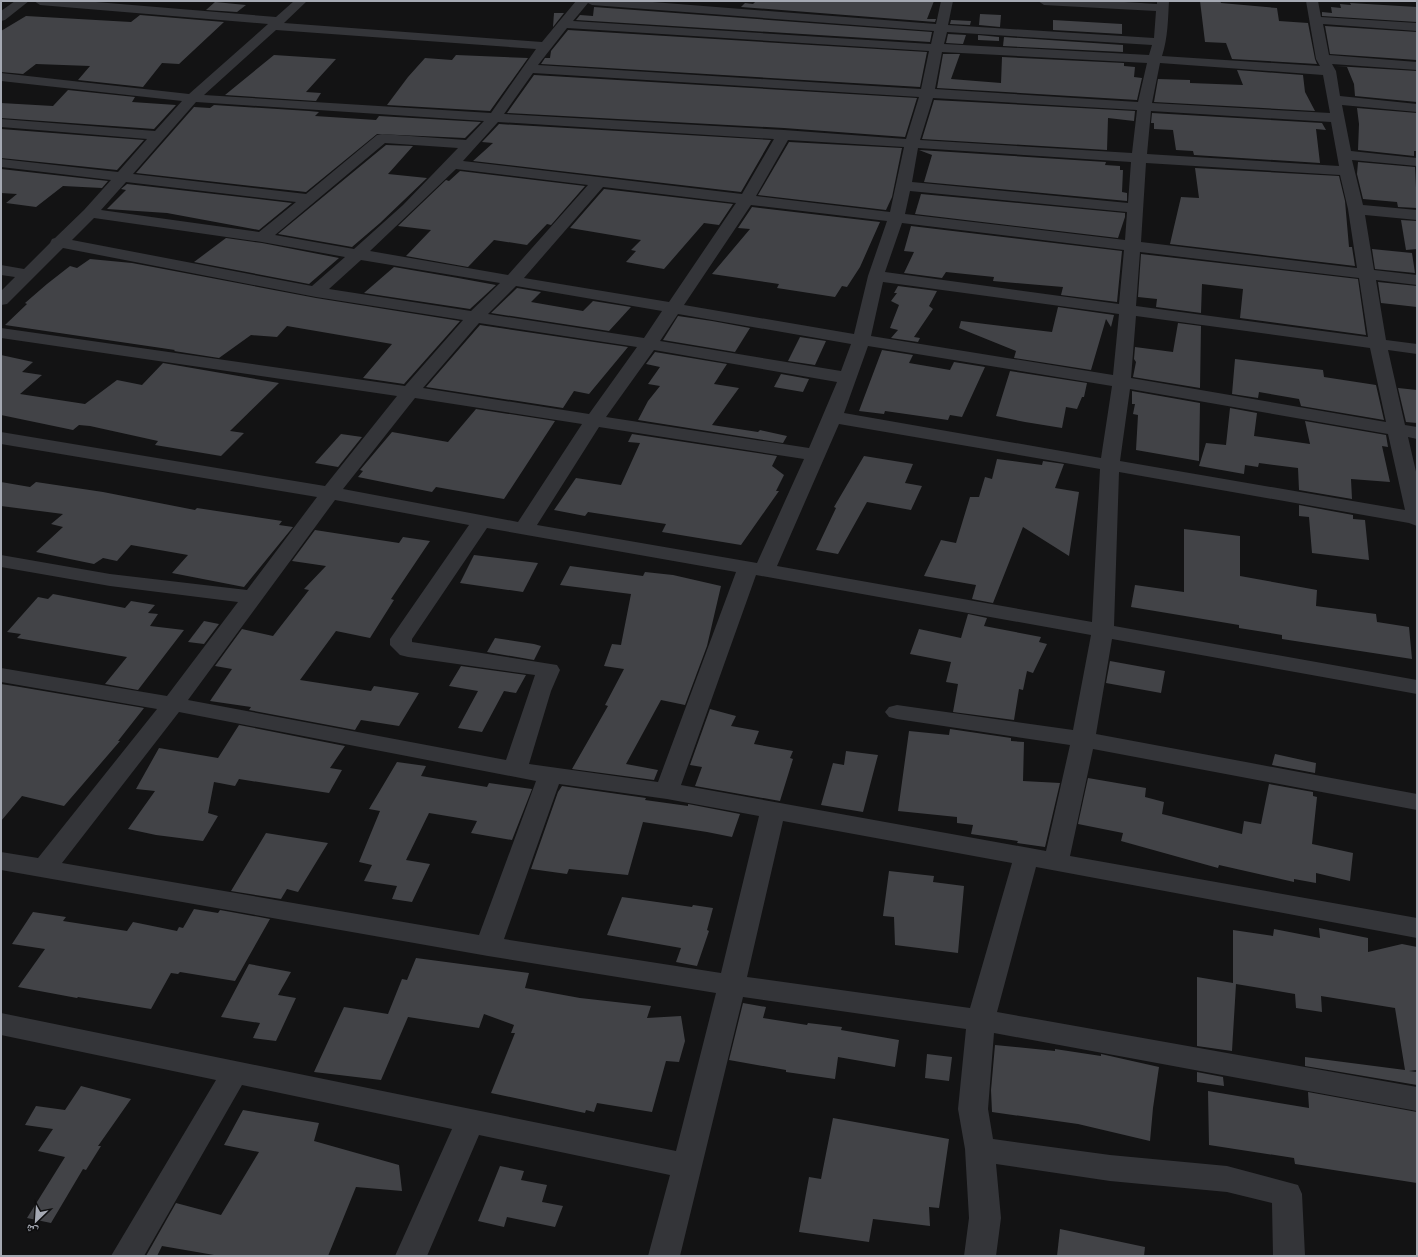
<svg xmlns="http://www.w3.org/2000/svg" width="1418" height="1257" viewBox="0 0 1418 1257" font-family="'Space Grotesk','Noto Naskh Arabic',sans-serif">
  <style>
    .building { fill: #424347 }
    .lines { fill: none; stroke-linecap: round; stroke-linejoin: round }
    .minor { fill: #343539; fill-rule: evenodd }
  </style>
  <rect width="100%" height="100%" fill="#131314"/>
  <!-- building -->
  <g class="building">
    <polygon points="756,1 934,1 927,19 936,19 935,22 741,7 745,3 753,4"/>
    <polygon points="1200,1 1220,1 1221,3 1277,8 1279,21 1308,23 1315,59 1317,64 1232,59 1226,43 1205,42"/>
    <polygon points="215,2 246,5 237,12 206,10"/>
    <polygon points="1350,3 1417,7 1417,22 1322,16 1322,12 1332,13 1331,7 1341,8 1340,4 1351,5"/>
    <polygon points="594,7 932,32 930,42 576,20 580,15 593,16"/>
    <polygon points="554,13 564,13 553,27"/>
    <polygon points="980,14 1001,15 1000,27 979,25"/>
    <polygon points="140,15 224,22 179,64 162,63 143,87 78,80 90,66 36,64 23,74 1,72 1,31 26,16 131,22"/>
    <polygon points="951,20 971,21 970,25 950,24"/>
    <polygon points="1053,20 1122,24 1122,34 1053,30"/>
    <polygon points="1325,26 1417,32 1417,60 1330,54"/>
    <polygon points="568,30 927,52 920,87 541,64 545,58 550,58 551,51"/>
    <polygon points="948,34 966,35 963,44 946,43"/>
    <polygon points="978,35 999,37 999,41 978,40"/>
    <polygon points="1004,37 1123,45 1123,52 1003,46"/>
    <polygon points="943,54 960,54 951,79 1001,83 1002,57 1124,63 1124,66 1135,67 1134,77 1142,78 1137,100 937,88"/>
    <polygon points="274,55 336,59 306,92 321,93 316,101 225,95"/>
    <polygon points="456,55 528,58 490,111 387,105 408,77 425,58 452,60"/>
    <polygon points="1335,66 1417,71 1417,102 1355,96 1354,84 1347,67"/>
    <polygon points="1237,70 1303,75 1305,92 1315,111 1154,102 1158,79 1190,80 1190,83 1243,85"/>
    <polygon points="534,75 917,98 905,137 784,128 507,113"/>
    <polygon points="68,90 135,97 132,102 176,105 154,129 1,118 1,103 53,106"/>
    <polygon points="934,100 1135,111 1134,121 1108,118 1107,150 922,139"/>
    <polygon points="214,105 309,111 319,112 315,116 376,120 379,116 481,122 465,138 377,134 306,192 136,173 194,107 210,108"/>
    <polygon points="1357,108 1417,113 1417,151 1414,151 1414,156 1358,150 1359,124"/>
    <polygon points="1152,113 1322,123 1326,130 1316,129 1320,163 1194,155 1193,151 1176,150 1173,130 1154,129 1154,123 1151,123"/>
    <polygon points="499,124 771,140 741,192 473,161 493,143 482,142"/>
    <polygon points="1,129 144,140 117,170 1,158"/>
    <polygon points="789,142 902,148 892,197 886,210 758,195"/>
    <polygon points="386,145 413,146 388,174 427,178 380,223 352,247 278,234"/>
    <polygon points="919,150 1106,162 1105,165 1120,166 1120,170 1123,170 1122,192 1127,193 1127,201 924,182 932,155"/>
    <polygon points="1358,162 1415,167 1417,208 1398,207 1397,202 1363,199 1357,174"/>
    <polygon points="1195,168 1339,176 1345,201 1349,247 1352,247 1355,266 1170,244 1181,197 1199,198"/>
    <polygon points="1,169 108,181 102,188 63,186 36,207 6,203 17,194 1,193"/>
    <polygon points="460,171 585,186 551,225 547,224 527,245 494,240 468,267 406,256 431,230 398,226 446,180 449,181"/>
    <polygon points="127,184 292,203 259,230 167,213 107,209 126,190 121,189"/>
    <polygon points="604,189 733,204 719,225 704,223 664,269 626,262 636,251 631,250 641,240 570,228"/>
    <polygon points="921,194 1125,213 1125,217 1118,238 915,214"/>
    <polygon points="752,207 880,222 860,267 847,287 842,286 835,297 777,288 779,284 712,274 750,229 738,228"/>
    <polygon points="1401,220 1417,221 1417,249 1406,250"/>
    <polygon points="911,226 1122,251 1117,302 1061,295 1063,287 993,281 994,277 946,272 942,278 904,273 914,252 904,251"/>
    <polygon points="226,238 262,243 339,258 309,284 194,262"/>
    <polygon points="1372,249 1412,253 1415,273 1375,269"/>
    <polygon points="1141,254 1358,279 1366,335 1240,318 1243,289 1202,284 1201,313 1156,307 1157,299 1138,297"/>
    <polygon points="90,259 132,263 316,298 460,321 404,384 363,378 392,344 287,326 277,337 251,335 219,358 174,351 175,350 5,325 27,304 25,303 47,284 70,266 77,268"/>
    <polygon points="394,267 458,278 496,285 470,309 364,293"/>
    <polygon points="1378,282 1417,286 1417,307 1381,303"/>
    <polygon points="898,286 937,291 929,306 933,309 914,337 920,338 918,342 891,338 898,330 890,328 899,305 891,301 897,293 894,293"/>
    <polygon points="517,288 541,292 531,302 583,311 593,301 631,307 609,331 491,313"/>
    <polygon points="1058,307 1114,315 1111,327 1106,319 1091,370 1014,358 1016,351 959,328 961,321 1052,332"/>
    <polygon points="678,316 712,321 750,328 735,352 663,340"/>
    <polygon points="1178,323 1201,326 1200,388 1133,377 1136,362 1134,359 1135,347 1173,352"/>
    <polygon points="480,325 628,347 589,394 574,391 563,408 426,387"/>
    <polygon points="800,337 826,341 815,365 788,361"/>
    <polygon points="882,350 913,355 909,363 950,370 954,362 985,367 962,417 950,415 948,420 885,411 884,414 859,411"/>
    <polygon points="655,352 727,364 714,384 739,388 712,425 758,432 760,430 787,436 783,443 638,420 648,401 660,386 648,384 660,367 646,364"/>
    <polygon points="1,355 33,362 22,372 42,375 20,394 85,404 117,380 142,385 163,363 279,383 230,431 244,433 221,456 155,445 158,441 90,426 79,425 73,430 1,415"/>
    <polygon points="1235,359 1323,370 1324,377 1376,385 1384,420 1301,406 1299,399 1259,392 1258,398 1232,394"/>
    <polygon points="1010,371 1087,383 1084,397 1082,397 1077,409 1066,407 1062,428 1025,422 996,416"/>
    <polygon points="781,374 809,379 803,392 774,387"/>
    <polygon points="1398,388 1417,390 1417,423 1406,422"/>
    <polygon points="1132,391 1200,403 1199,461 1136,450 1138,415 1133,414 1135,404 1132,404"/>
    <polygon points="1230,408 1257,413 1254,436 1310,444 1305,421 1386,435 1388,447 1382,446 1390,482 1351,479 1352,499 1299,490 1298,468 1259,463 1258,467 1245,465 1244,474 1199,466 1206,443 1226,445"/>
    <polygon points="476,409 555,421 504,499 436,487 432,492 358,477 363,471 360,470 392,432 448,442"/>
    <polygon points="341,434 362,437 338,467 315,463"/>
    <polygon points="632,434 777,456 772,466 784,475 776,491 779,491 741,545 662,532 666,524 588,512 585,516 554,510 576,478 621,485 640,443 628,442"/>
    <polygon points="864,456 913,464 905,483 922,486 911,510 867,502 838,554 816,550 836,508 834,507"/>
    <polygon points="997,459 1042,465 1043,461 1064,464 1055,488 1079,492 1069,556 1023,527 993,603 972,599 976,585 924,576 941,540 956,543 970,497 979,497 985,477 992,479"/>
    <polygon points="1,482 30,487 36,482 103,492 195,510 197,508 282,521 279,525 293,527 244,587 172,573 188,555 131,545 117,561 103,558 94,564 36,552 63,527 51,524 63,514 1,506"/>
    <polygon points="1299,505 1353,515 1353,519 1365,520 1369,560 1312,553 1309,517 1299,516"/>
    <polygon points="1184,529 1240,536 1240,576 1317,590 1316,606 1376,614 1377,622 1409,627 1412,659 1282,639 1282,635 1239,628 1239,625 1131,607 1135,585 1184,592"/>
    <polygon points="315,530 399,543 403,537 430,541 391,599 394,600 370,638 336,631 300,680 371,691 374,686 419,693 399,726 361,720 355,730 249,710 251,707 210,701 232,669 215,666 242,629 273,636 309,590 304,589 326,566 292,561"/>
    <polygon points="474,555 538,563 523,592 460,583"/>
    <polygon points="570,566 643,576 645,572 673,575 721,586 707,646 685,705 661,700 626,764 658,770 654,780 572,769 608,706 605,705 624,669 604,666 612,644 621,645 631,594 560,585"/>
    <polygon points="53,594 125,608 131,601 155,605 148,613 158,614 150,626 184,630 138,690 105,684 127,657 17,638 21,634 7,632 38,597 48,599"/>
    <polygon points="968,614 987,618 984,626 1041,637 1039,642 1047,644 1033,673 1027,671 1023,690 1019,689 1014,720 953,712 958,684 946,682 951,662 910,654 919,629 961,638"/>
    <polygon points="204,621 219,624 204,644 188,642"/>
    <polygon points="495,638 534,644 541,646 534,660 487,652"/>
    <polygon points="1110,661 1165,671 1161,693 1106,683"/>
    <polygon points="461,666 526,675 516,693 504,691 482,732 458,728 478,691 449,686"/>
    <polygon points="1,684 14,686 144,708 118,741 120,741 64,806 22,796 1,821"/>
    <polygon points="710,709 736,716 731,726 759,731 754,744 793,751 790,758 793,759 780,801 695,786 702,767 690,765"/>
    <polygon points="239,725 345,746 330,768 342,770 329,793 239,779 235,786 214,782 208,813 218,816 203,841 156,835 128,829 155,791 136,789 159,748 218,758"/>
    <polygon points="950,729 1011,738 1011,741 1024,742 1023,781 1060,783 1045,847 1017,843 1018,841 971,834 973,825 957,823 957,817 898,811 909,731 949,735"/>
    <polygon points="846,751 878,755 863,812 821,805 833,763 844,765"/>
    <polygon points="1275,754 1316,763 1315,773 1272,765"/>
    <polygon points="397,762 426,766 421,776 487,787 489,783 532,789 512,840 471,833 477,821 429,813 406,860 430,864 412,902 392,899 397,886 364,881 372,865 359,862 380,811 369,809"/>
    <polygon points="1088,778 1146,788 1145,797 1164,802 1162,814 1242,834 1244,821 1261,824 1269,784 1313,792 1313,796 1317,797 1312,844 1353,853 1350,881 1316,873 1316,883 1294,879 1294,882 1219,865 1218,868 1121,841 1123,833 1078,824"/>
    <polygon points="562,786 646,798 645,800 688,806 688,804 740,814 732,837 707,832 643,822 628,875 569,869 567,874 531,869 558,792"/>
    <polygon points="266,833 328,843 298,892 287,889 281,899 231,891"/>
    <polygon points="889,871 934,876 933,882 964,886 958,953 895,945 894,917 883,916"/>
    <polygon points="622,897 692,907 693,905 713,908 707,930 709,931 697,966 676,962 681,948 607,935"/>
    <polygon points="194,909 218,913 220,910 270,919 235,981 180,972 178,974 171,973 151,1009 78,997 77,998 18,987 45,949 12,944 33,912 66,917 63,921 127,931 133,922 177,931 179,927 183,928"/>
    <polygon points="1319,928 1368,938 1368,952 1402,944 1417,947 1417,1070 1409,1071 1417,1072 1417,1085 1305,1066 1305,1057 1405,1070 1395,1008 1321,996 1322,1012 1296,1008 1295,994 1236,984 1232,1051 1197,1046 1197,977 1233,983 1233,930 1273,936 1274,929 1320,938"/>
    <polygon points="416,958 529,973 525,988 580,998 651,1006 647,1018 681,1016 685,1041 679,1062 666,1061 652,1112 597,1103 594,1112 586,1110 585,1113 491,1093 515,1033 511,1033 514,1025 484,1014 479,1028 408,1017 381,1080 314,1072 344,1007 388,1014 402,979 407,980"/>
    <polygon points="249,964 291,972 278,995 296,998 276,1041 253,1038 260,1023 221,1017"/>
    <polygon points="743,1003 766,1007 763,1018 807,1025 808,1023 842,1027 841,1030 899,1040 895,1067 838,1057 835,1079 786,1072 786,1070 729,1060"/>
    <polygon points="995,1045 1055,1051 1055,1049 1101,1056 1101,1054 1159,1067 1153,1108 1150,1141 1078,1124 992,1112 991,1090"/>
    <polygon points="927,1054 952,1057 949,1081 925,1078"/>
    <polygon points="1197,1072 1223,1077 1224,1086 1197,1082"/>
    <polygon points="81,1086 131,1099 98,1146 101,1146 86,1170 83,1169 51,1223 27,1218 65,1157 38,1151 53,1129 25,1125 36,1106 65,1110"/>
    <polygon points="1208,1091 1309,1108 1308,1092 1417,1112 1417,1183 1295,1164 1294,1158 1209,1145"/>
    <polygon points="243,1110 319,1123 314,1141 399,1165 402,1191 356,1187 328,1256 220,1256 162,1246 157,1256 146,1256 176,1203 221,1215 259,1152 224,1145"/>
    <polygon points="833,1118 949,1139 939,1208 929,1207 930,1226 873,1219 869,1242 799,1232 809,1177 821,1179"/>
    <polygon points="500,1166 524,1171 521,1180 547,1185 542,1202 563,1206 555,1227 507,1217 504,1227 478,1221"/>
    <polygon points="1060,1229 1145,1247 1144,1256 1057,1256"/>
  </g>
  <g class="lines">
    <!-- minor -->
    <g class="minor">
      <polygon points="15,1 29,1 5,20 1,21 1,11"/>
      <path d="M34,1h50l192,16 18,-16h13l-23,22 258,19 34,-41h64l296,23 5,-23h12l-5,24 206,13 2,-27 -112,-6 -6,-4h70l49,3v-3h12c-1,17 -1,37 -7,55l158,10 -4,-7 -10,-58h12l3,16 96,6v8l-94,-7 6,31 88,7v8l-85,-6 4,7 4,25 77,8v8l-75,-7 9,46 66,7v8l-65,-6 11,45 54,5v10l-52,-5 9,55 43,5v10l-41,-5 10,60 31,4v10l-29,-4 17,75 12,2v12l-9,-2 9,39v50l-8,-3 -290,-51 -5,154 303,54v14l-305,-55 -16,95 321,60v16l-324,-61 -23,107 347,62v20l-381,-71 -39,145 420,75v24l-423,-78 -6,76 5,30 117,16 117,11 71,19 4,9 3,62h-32l-1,-53 -45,-11 -117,-11 -114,-17 5,54 -5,38h-32l5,-38 -4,-69 -7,-40 8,-80 -223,-32 -63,259h-32l22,-81 -191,-40 -52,121h-32l57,-127 -210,-44 -98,171h-33l105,-176 -215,-45v-22l675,138 40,-158 -228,-37 -487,-86v-18l37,6 119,-149 -156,-27v-14l166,28 71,-94 -128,-16 -109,-19v-12l109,19 137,16 70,-93 -316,-53v-12l324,54 72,-90 -396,-58v-10l404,58 58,-66 -147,-23 -253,-49 -56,56 -6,1v-14l14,-14 -14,-2v-10l23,4 26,-26 2,-4 3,-1 29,-28 27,-30 -110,-13v-8l117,13 29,-33 -146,-12v-8l154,12 27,-30 -181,-20v-8l188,21 79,-70 -228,-19zM588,3l4,2 342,26 -3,13 -358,-23zM567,28l362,23 -8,38 -383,-24zM276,30l260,19 -45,64 -287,-18zM947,32l205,13 -3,10 -205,-11zM942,52l205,11 -9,39 -203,-13zM1160,63l163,12 7,38 -178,-10zM533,73l386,24 -13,42 -122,-9 -280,-16zM933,98l204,12 -5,43 -212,-13zM196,102l288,19 -18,19 -84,-6 -5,1 -71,59 -173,-20zM1151,111l180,11 8,44 -192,-12zM498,122l276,17 -32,55 -279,-33zM788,140l116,7 -14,65 -134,-16zM385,143l73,5 -55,57 -49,44 -79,-14zM918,148l213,14 -3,41 -216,-21zM1146,163l194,12 8,34 9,59 -216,-26zM456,169l132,16 -80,90 -138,-24zM126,182l170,20 -37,30 -158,-22zM603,187l133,16 -67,99 -145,-24zM910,191l217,21 -2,28 -220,-26zM751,205l136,16 -19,55 -14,58 -170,-29zM94,218l168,24 83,15 -33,29 -240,-46zM902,223l222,27 -5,54 -234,-32zM1140,252l219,26 9,59 -232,-31zM361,260l139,23 -29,28 -142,-22zM883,282l236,32 -6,61 -242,-39zM516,286l146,25 -18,27 -156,-24zM678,314l173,30 -10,27 -181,-30zM1136,316l234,32 16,74 -255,-44zM479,323l158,24 -48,67 -166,-26zM868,346l244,40 -11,72 -257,-45zM654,350l183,32 -28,66 -203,-31zM1130,389l258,45 17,76 -285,-49zM415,398l167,26 -64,98 -175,-33zM839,424l261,45 -8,153 -315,-56zM599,427l205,32 -47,104 -220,-38zM335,500l134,25 -79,114v6l10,10 8,2 127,18 -29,85 -318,-60zM487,528l249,44 -78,210 -129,-18 22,-73 9,-21 -3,-5 -145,-23v-3zM756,575l335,60 -18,95 -176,-25 -8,2 -4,5 4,5 8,2 173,26 -24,106 -365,-66zM179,712l357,69 -57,154 -417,-72zM559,784l108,15 92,17 -38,157 -217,-34zM783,821l229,42 -42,145 -223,-31z"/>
    </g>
  </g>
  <!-- border -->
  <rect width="1418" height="1257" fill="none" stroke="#a5a9b3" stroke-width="4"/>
  <!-- north arrow -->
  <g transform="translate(36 1221) rotate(205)" stroke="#0e0e0f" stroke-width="3" paint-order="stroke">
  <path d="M0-3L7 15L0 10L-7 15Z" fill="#a5a9b3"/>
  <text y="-6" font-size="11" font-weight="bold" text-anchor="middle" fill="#a5a9b3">ش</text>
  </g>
</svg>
